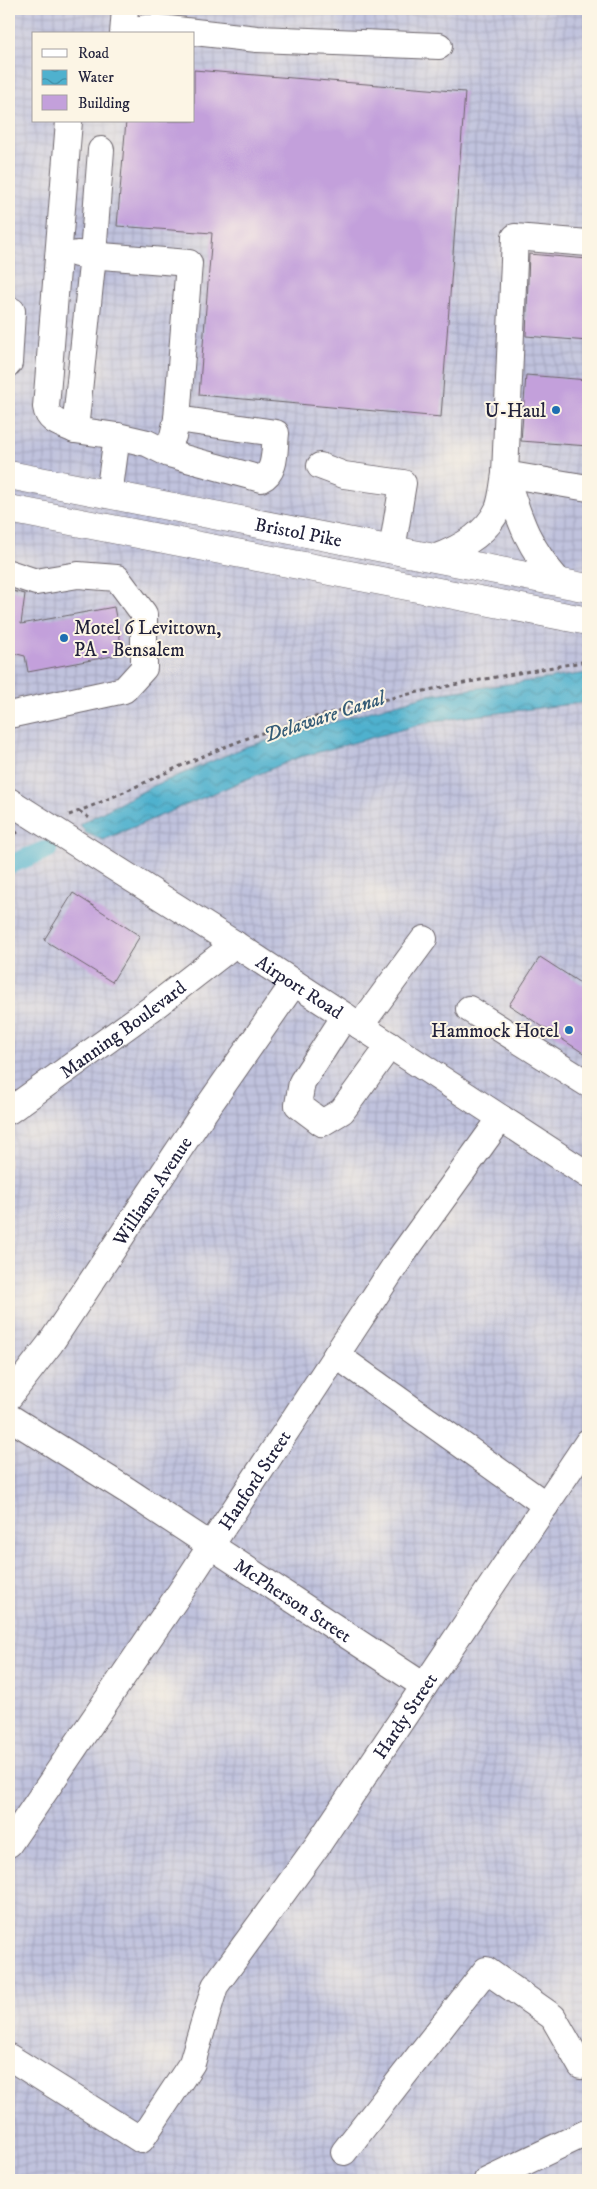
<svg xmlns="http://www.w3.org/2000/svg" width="597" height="2189" viewBox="0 0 597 2189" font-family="'IM FELL DW Pica',serif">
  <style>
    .industrial { fill: url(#industrial-grid); fill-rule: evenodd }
    .water { fill: url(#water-waves); stroke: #386a84 }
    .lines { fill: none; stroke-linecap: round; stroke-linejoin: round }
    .canal { stroke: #4fb1ce; stroke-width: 19 }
    .building { fill: #c3a0db }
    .minor-casing { stroke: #6c656b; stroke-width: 28 }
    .highway-casing { stroke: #6c656b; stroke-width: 29 }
    .path { stroke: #6c656b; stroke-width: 3; stroke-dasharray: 4 4; stroke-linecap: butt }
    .minor { stroke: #fff; stroke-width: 26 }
    .highway { stroke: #fff; stroke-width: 28 }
    .poi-dot { fill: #1f6fb2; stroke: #fcf5e5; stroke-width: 2 }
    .labels { text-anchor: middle; stroke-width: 4; stroke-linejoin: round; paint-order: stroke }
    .poi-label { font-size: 19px; fill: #22223b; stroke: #fcf5e5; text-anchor: end }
    .street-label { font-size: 19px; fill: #22223b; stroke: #fcf5e5 }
    .water-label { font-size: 20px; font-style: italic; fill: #345b76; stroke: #fcf5e5 }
  </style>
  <defs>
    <pattern id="industrial-grid" width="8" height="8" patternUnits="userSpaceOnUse" patternTransform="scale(1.25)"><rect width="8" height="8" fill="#c0c2dd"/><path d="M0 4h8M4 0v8" fill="none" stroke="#a5a6bf"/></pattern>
    <pattern id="water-waves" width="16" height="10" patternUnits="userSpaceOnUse" patternTransform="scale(1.25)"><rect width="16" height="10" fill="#4fb1ce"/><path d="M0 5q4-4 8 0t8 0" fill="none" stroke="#4190a8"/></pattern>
  </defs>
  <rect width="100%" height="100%" fill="#fcf5e5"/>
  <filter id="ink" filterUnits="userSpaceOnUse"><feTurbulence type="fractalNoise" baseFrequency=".02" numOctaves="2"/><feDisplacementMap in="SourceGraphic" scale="10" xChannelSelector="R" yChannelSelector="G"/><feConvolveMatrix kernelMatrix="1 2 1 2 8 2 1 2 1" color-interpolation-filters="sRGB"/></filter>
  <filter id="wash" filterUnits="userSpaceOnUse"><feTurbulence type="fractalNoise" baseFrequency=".0096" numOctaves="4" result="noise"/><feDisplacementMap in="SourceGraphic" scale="20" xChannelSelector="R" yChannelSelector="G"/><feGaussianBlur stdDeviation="1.12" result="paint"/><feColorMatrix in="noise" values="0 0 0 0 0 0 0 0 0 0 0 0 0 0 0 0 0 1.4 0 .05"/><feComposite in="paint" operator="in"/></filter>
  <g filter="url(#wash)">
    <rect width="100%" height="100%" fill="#f5e1c5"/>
    <!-- industrial -->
    <path class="industrial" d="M9,9h579v2171h-579zM34,34h160v87h-160z"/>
    <!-- water -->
    <polygon class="water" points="588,673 588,702 433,721 297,758 103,840 86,833 80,824 151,787 248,746 428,695"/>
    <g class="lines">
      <!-- canal -->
      <polyline class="canal" points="9,865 48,849"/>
    </g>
    <g id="blocks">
      <!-- building -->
      <g class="building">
        <polygon points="194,70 465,92 441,417 199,395 212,233 117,226 126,121 194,121"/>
        <polygon points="529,254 588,259 588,341 526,336"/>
        <polygon points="526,375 588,380 588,446 521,441"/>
        <polygon points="9,590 25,594 21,624 114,607 123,654 28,672 25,656 9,652"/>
        <polygon points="73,893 140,936 112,982 44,940"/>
        <polygon points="540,957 588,988 588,1056 509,1005"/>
      </g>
    </g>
  </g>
  <g filter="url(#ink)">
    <use href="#blocks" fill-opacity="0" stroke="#6c656b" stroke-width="1"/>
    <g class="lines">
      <!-- minor casing -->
      <g class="minor-casing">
        <g id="minor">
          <polyline points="123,34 125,9"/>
          <polyline points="125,34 145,28 159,28 257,39 439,46"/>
          <path d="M69,121l-23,286c2,15 16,17 29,23"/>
          <path d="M101,150l-8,105 -18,175 42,6 30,7 22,11 92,25c16,-7 13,-31 15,-46l-99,-14"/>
          <polyline points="77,254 189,263 177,419 173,436"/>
          <polyline points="9,312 12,311 9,363"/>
          <polyline points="320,466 344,475 403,483 392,550"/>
          <polyline points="505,474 588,488"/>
          <path d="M505,475c15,46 22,70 54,107"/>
          <polyline points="109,495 117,436"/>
          <path d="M434,558c25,-9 52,-23 64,-49 4,-10 5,-24 7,-35l10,-237 73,6"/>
          <polyline points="9,573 36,582 78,575 117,578 144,614 144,668 124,690 9,715"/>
          <path id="s1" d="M9,801l226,143 353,231"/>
          <polyline points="469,1009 588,1084"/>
          <polyline points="345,1016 302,1082 298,1105 322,1123 342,1111 390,1045"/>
          <polyline points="360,1026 424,939"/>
          <path id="s2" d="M9,1111l142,-102 84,-65"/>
          <polyline points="336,1355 546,1505"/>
          <path id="s3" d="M9,1397l41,-53 150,-226 94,-135"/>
          <path id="s4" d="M9,1417l119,74 296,195"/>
          <path id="s5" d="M9,1844l172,-253 219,-333 101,-140"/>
          <path id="s6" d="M9,2057l132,83 51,-77 23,-77 102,-140 271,-404"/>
          <polyline points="344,2152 486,1970 553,2017 581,2066"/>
          <polyline points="487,2180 588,2132"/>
        </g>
      </g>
      <!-- highway casing -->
      <g class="highway-casing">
        <g id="highway">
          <path id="s7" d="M9,475l579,113"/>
          <polyline points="9,509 588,621"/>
        </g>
      </g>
      <!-- path -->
      <g class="path">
        <polyline points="79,811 91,819"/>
        <path d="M69,815c71,-27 136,-65 209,-87 102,-32 206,-49 310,-67"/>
        <polyline points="9,838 18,832"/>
      </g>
      <!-- minor -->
      <use href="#minor" class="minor"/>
      <!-- highway -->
      <use href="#highway" class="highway"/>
    </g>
  </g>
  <!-- markers -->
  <g class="poi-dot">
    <circle cx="556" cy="410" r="5"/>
    <circle cx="64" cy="638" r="5"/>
    <circle cx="569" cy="1030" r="5"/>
  </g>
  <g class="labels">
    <!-- poi labels -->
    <g class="poi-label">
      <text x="546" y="417">U-Haul</text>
      <text x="74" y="634" text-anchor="start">Motel 6 Levittown,<tspan x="74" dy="22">PA - Bensalem</tspan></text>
      <text x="559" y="1037">Hammock Hotel</text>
    </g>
    <!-- street labels -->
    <g class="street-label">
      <text dy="7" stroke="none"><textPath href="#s7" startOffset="295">Bristol Pike</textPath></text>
      <text dy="7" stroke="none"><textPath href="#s1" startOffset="345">Airport Road</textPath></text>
      <text dy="7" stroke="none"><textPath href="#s2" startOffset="140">Manning Boulevard</textPath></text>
      <text dy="7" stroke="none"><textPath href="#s3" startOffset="251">Williams Avenue</textPath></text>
      <text dy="7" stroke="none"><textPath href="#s5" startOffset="439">Hanford Street</textPath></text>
      <text dy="7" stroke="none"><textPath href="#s4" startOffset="338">McPherson Street</textPath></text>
      <text dy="7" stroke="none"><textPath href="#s6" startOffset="659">Hardy Street</textPath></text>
    </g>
    <!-- water labels -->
    <g class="water-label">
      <text transform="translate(324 716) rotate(-18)" y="7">Delaware Canal</text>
    </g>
  </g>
  <!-- margin -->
  <rect width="597" height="2189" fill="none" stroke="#fcf5e5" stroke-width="30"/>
  <!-- legend -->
  <rect x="32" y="32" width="162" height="90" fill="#fcf5e5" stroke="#a5a1a1"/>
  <rect x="42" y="49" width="25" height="8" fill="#ffffff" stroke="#a5a1a1"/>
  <text x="78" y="58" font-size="15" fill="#22223b">Road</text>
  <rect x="42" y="70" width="25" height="15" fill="url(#water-waves)" stroke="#a5a1a1"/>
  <text x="78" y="82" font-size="15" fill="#22223b">Water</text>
  <rect x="42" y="95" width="25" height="15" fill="#c3a0db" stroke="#a5a1a1"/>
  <text x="78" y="108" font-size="15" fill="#22223b">Building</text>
</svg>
